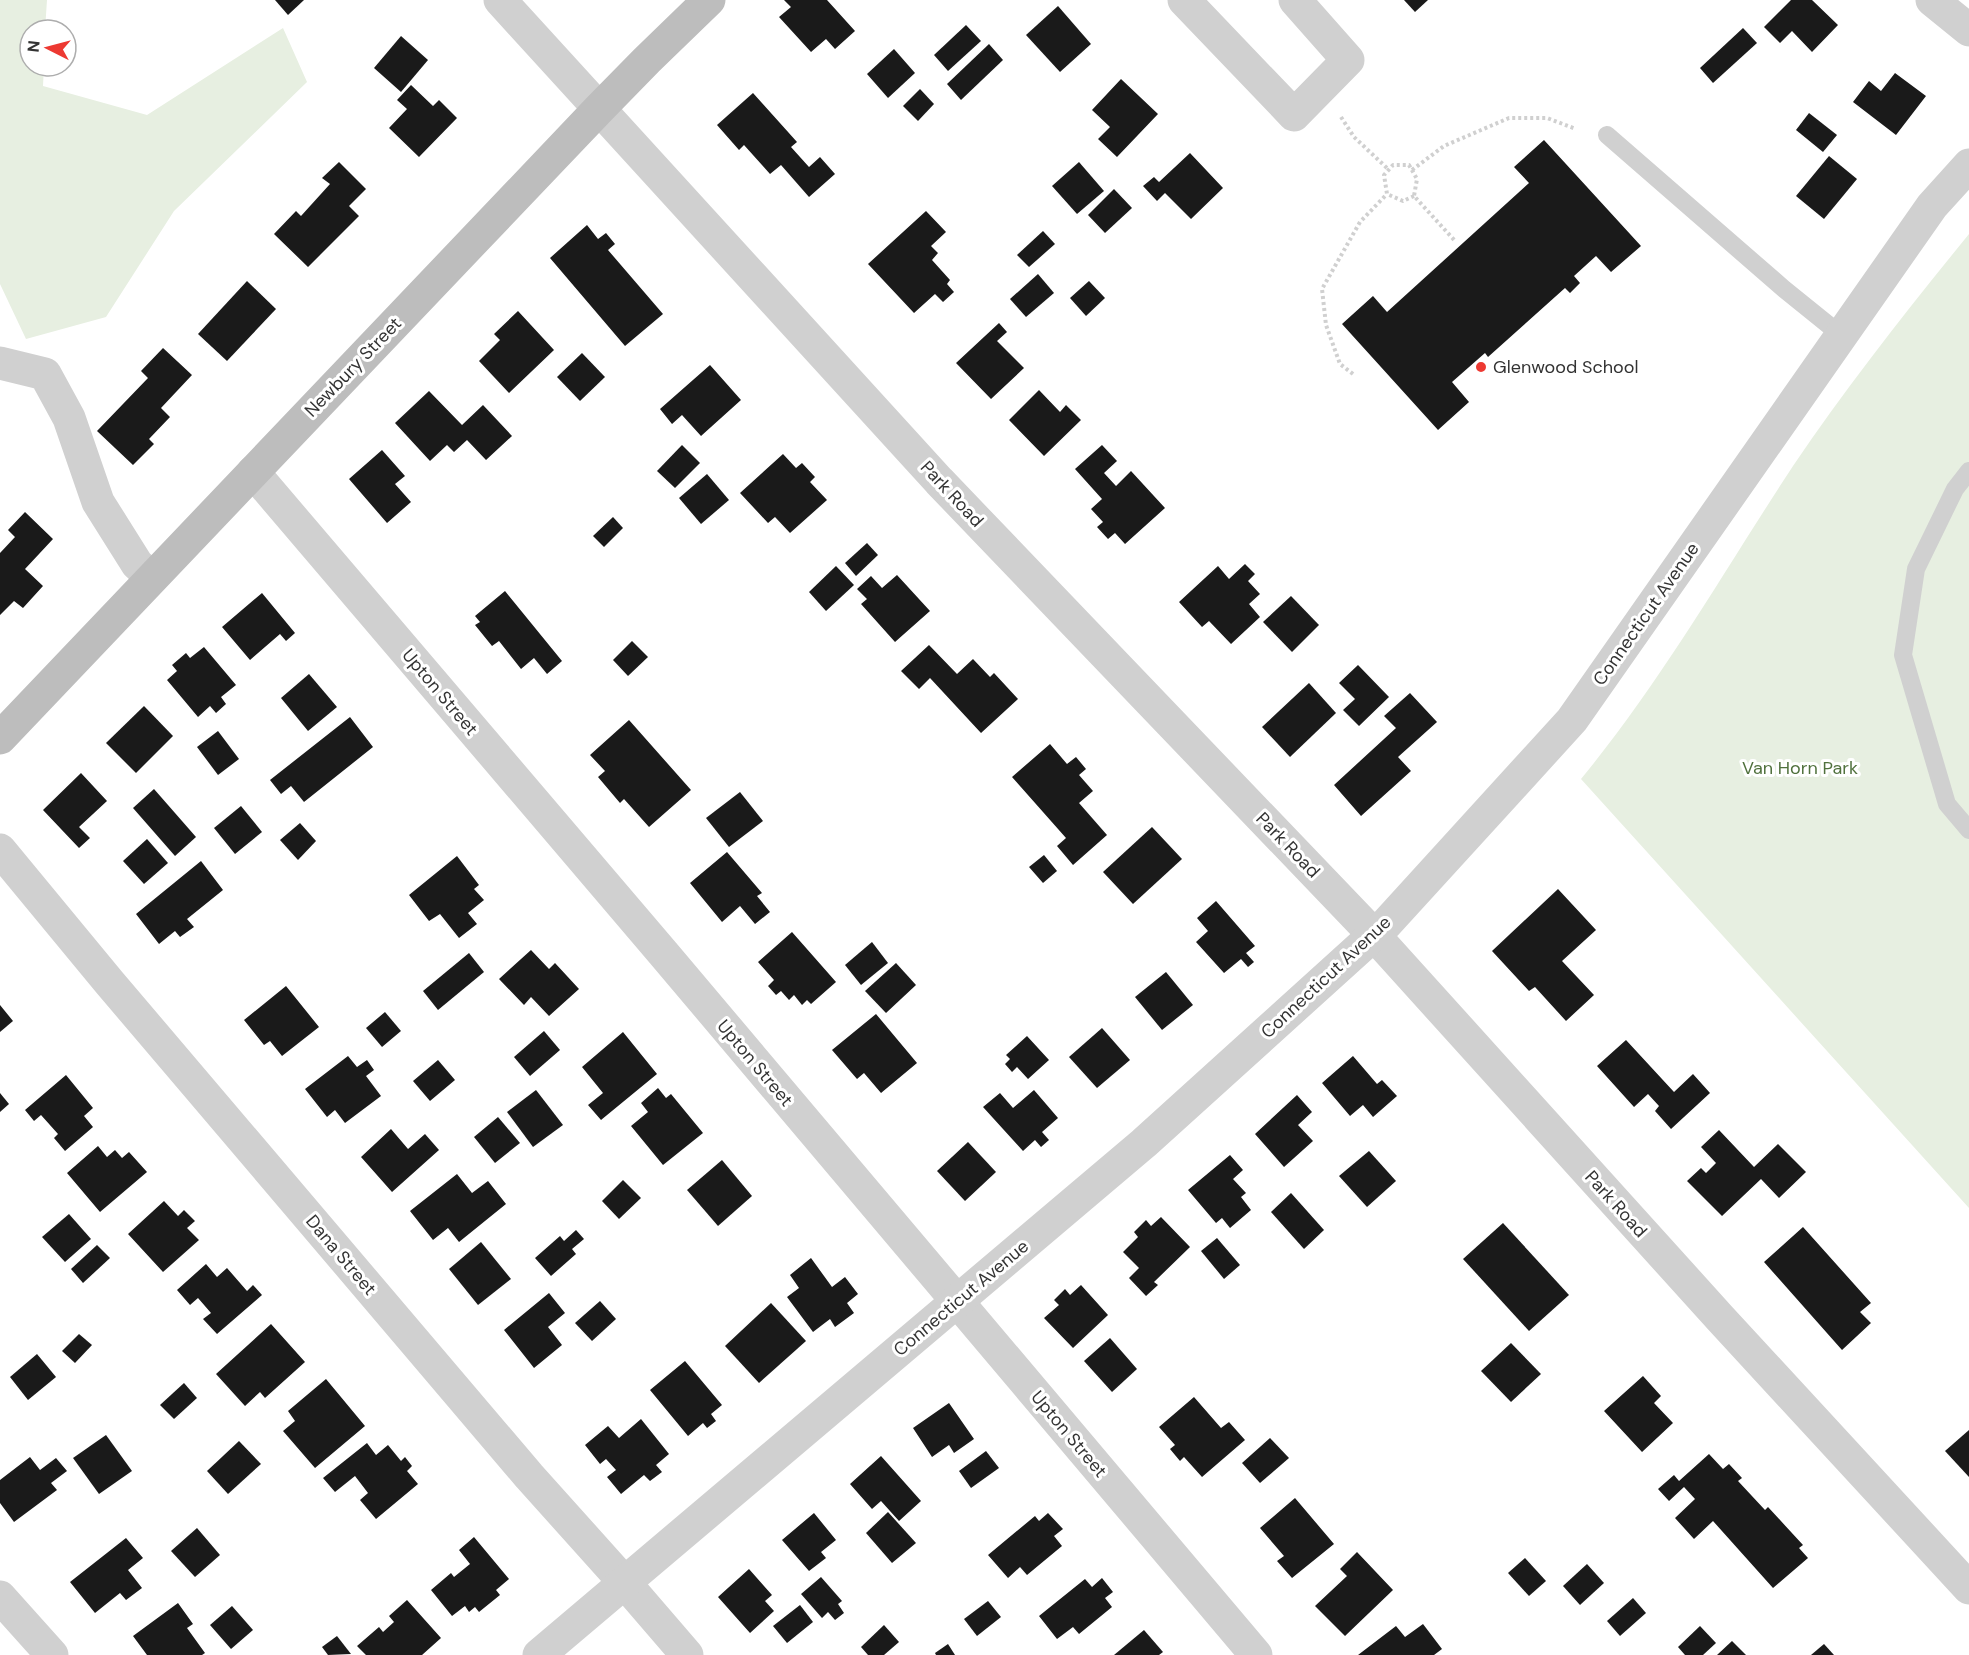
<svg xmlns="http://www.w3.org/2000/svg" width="1969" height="1655" viewBox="0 0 1969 1655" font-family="'DM Sans',sans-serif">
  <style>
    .green { fill: #e7efe1 }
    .building { fill: #1a1a1a }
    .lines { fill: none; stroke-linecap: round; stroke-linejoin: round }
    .path { stroke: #d0d0d0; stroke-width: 4; stroke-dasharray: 3 3; stroke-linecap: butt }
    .lane { stroke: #d0d0d0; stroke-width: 18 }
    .street { stroke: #d0d0d0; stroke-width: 33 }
    .secondary { stroke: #bdbdbd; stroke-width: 33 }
    .poi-dot { fill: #ed3932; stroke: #fff; stroke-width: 2 }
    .labels { text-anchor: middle; stroke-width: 6; stroke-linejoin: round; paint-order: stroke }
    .street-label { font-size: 18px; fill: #333; stroke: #fff }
    .poi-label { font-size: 18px; fill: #333; stroke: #fff; text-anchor: start }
    .park-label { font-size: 18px; fill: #50713d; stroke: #fff }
  </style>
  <rect width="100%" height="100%" fill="#fff"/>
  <!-- green -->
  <g class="green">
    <polygon points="0,0 47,0 45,30 30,30 30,66 44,66 43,86 147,115 283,28 307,82 174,211 106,317 26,339 0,284"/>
    <path d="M1969,234v974l-388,-429c80,-97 143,-208 212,-313 54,-80 115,-157 176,-232z"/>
  </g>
  <!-- building -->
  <g class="building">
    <polygon points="275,0 304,0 288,15"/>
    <polygon points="784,0 827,0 855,31 835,49 826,39 811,52 779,17 791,7"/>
    <polygon points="1404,0 1428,0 1415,12"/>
    <polygon points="1791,0 1812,0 1838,25 1812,52 1792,31 1780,43 1764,27"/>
    <polygon points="1058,6 1091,44 1060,72 1026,35"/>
    <polygon points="966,25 981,41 948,71 934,55"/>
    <polygon points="1743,28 1757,43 1713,83 1700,68"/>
    <polygon points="401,36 428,60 401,92 374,68"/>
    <polygon points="989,44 1003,60 961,100 947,84"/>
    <polygon points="894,49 915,73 888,98 867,74"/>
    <polygon points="1895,73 1926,96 1896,135 1853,102 1869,81 1881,91"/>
    <polygon points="1121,79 1158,114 1117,157 1098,139 1110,127 1092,110"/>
    <polygon points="411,85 433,106 439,100 457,118 419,157 389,128 407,109 397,100"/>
    <polygon points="920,89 934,104 918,121 903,106"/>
    <polygon points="753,93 797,142 791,147 809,167 820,157 835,174 809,197 781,165 770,174 744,145 739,150 717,125"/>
    <polygon points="1809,113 1837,135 1823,152 1796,130"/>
    <polygon points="1544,140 1641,246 1611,272 1596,256 1574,276 1580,283 1570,293 1565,288 1488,357 1485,353 1452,382 1469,402 1438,430 1342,324 1373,296 1387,312 1529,183 1514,167"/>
    <polygon points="1190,153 1223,188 1191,219 1165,193 1157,201 1143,186 1154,177 1159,182"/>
    <polygon points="1829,156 1857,179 1824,219 1796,196"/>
    <polygon points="339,162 366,189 349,206 359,216 308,267 274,234 296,211 301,216 330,184 322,178"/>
    <polygon points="1079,162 1104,191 1077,214 1052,186"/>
    <polygon points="1114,189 1132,208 1105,233 1088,215"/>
    <polygon points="926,211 946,232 931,246 938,253 932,260 950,280 947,284 954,292 943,302 935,294 914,313 868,264"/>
    <polygon points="587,225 598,239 606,233 615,244 608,250 663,314 625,346 550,258"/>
    <polygon points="1043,231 1055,244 1029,267 1017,255"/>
    <polygon points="1038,274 1054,293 1026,317 1010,299"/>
    <polygon points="247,281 276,309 227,361 198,334"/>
    <polygon points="1089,281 1105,298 1086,316 1070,298"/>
    <polygon points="518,311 554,350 509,393 479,361 500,340 494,334"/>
    <polygon points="999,323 1007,332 997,341 1024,368 991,399 956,363"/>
    <polygon points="163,348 192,375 161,408 170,417 149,439 154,444 133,465 97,431 148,378 141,371"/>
    <polygon points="582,353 605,377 580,401 557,377"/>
    <polygon points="710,365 741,400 701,436 682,415 672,424 660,409"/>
    <polygon points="1039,390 1060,412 1066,405 1081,420 1044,456 1009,420"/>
    <polygon points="429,391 462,425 483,405 512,436 486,460 467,440 454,452 447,445 430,461 395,423"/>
    <polygon points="682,445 700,463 675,488 657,471"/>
    <polygon points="1102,445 1117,461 1104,473 1116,486 1131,471 1165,508 1125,544 1115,533 1108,539 1097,527 1103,522 1091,509 1102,499 1075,469"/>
    <polygon points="382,450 405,476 395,484 411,502 387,523 349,479"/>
    <polygon points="783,454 796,468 802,463 815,477 810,482 827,500 790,533 775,517 768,523 740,493"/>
    <polygon points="707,474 729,500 701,524 679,498"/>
    <polygon points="25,512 53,539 25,569 43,586 23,608 14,601 0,615 0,553 15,537 8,530"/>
    <polygon points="613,517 623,528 604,547 593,536"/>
    <polygon points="867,543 878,555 856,576 845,563"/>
    <polygon points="1245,564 1255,574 1248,581 1260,594 1249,604 1260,617 1231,644 1209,621 1202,627 1179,602 1218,566 1229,579"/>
    <polygon points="836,566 854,585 826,611 809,592"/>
    <polygon points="897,575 930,611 895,642 861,604 867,599 857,589 871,576 882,588"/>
    <polygon points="505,591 562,661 547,674 534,658 521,669 499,641 492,646 475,625 480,622 475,616"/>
    <polygon points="262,593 295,633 286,641 280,634 250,660 222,627"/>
    <polygon points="1291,596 1319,625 1292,652 1263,622"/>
    <polygon points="632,641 648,657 628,676 613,660"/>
    <polygon points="929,645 957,674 973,659 990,677 994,673 1018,699 981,733 930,678 919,689 901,671"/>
    <polygon points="204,647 236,685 221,697 226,704 216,713 210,706 198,717 167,680 177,671 172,665 186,653 190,658"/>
    <polygon points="1358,665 1389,697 1359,726 1343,710 1355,699 1339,683"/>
    <polygon points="309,674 337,707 308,731 281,698"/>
    <polygon points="1309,683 1336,713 1290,757 1262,727"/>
    <polygon points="1410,693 1437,722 1398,757 1411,771 1361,816 1334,785 1396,728 1384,716"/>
    <polygon points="144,706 173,736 136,773 106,743"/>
    <polygon points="350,717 373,747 304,802 291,786 281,794 270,780"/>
    <polygon points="629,720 691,790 649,827 624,799 620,803 598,777 605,771 590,755"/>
    <polygon points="218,731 239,759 218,775 197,747"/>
    <polygon points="1050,744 1067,764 1076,757 1086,769 1079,775 1093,791 1079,803 1107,835 1073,865 1057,846 1066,838 1012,777"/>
    <polygon points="81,773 107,801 79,827 90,838 79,848 43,810"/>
    <polygon points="154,789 196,837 175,856 133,808"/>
    <polygon points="740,792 763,821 729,847 706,818"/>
    <polygon points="241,806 262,832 235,854 214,828"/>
    <polygon points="300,823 316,841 298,860 280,840"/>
    <polygon points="1152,827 1182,859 1133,904 1103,872"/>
    <polygon points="147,839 168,863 144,884 123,861"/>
    <polygon points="727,852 762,893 757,896 770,912 755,924 740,906 722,922 690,883"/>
    <polygon points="1044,855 1057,871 1043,883 1029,867"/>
    <polygon points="457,856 479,885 474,889 484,900 468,913 477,924 459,938 440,914 429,921 409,895"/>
    <polygon points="201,861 223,890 187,919 194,927 180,937 175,931 159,944 136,914"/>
    <polygon points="1558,889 1596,930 1562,961 1594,995 1566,1021 1535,987 1529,991 1492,951"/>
    <polygon points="1216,901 1255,946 1246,953 1254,962 1248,967 1241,959 1224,973 1196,942 1208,931 1197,918"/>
    <polygon points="792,932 836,982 811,1004 807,1000 802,1005 794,995 789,1000 781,991 776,995 768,986 774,980 758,962"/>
    <polygon points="872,942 888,963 861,985 845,965"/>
    <polygon points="531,950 549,969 555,963 579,989 549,1016 531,997 524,1005 499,979"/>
    <polygon points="469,953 484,972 438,1010 423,991"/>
    <polygon points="896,963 916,985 886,1013 865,991"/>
    <polygon points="1166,972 1193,1005 1162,1030 1135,997"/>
    <polygon points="286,986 319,1027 282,1056 270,1041 264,1045 244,1020"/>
    <polygon points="0,1005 13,1021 0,1032"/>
    <polygon points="385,1012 401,1031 382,1047 366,1028"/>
    <polygon points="876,1014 917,1063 881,1093 864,1073 857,1079 832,1050"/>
    <polygon points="1102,1028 1130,1060 1097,1088 1069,1057"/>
    <polygon points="544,1031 560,1050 530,1076 514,1057"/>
    <polygon points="623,1032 657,1074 601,1120 588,1105 603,1093 582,1067"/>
    <polygon points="1027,1036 1049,1060 1028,1079 1017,1067 1012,1072 1005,1064 1010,1059 1006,1055"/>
    <polygon points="1626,1040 1674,1092 1693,1074 1710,1093 1671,1129 1655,1111 1659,1106 1648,1094 1634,1107 1597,1066"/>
    <polygon points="348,1056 357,1067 367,1060 374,1070 366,1076 381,1096 345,1123 335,1110 327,1117 305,1089"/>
    <polygon points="1353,1056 1377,1084 1382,1080 1397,1096 1373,1117 1363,1105 1350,1116 1322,1083"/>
    <polygon points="438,1060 455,1080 430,1101 413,1081"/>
    <polygon points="66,1075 93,1108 84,1116 93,1127 65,1151 54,1138 58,1134 41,1115 34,1121 25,1110"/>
    <polygon points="658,1088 666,1098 671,1094 703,1133 663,1165 631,1126 648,1112 641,1103"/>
    <polygon points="536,1090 563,1125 533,1147 507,1112"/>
    <polygon points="1034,1090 1058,1118 1042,1132 1049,1140 1041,1147 1035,1140 1023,1151 983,1107 1000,1093 1013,1108"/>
    <polygon points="0,1093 9,1104 0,1112"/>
    <polygon points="1297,1095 1312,1112 1298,1125 1313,1141 1284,1167 1255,1134"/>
    <polygon points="498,1117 520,1143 495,1163 474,1137"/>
    <polygon points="391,1129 408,1149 425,1134 439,1150 392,1192 361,1157"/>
    <polygon points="1719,1130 1754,1167 1778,1144 1806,1172 1779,1198 1761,1179 1722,1216 1687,1181 1701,1168 1706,1173 1716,1163 1701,1147"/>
    <polygon points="968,1142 996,1172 965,1201 937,1171"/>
    <polygon points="98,1146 107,1157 115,1150 122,1158 129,1152 147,1172 100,1212 67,1173"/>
    <polygon points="1369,1151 1396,1181 1367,1207 1339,1176"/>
    <polygon points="1230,1155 1243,1170 1233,1179 1246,1193 1241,1197 1251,1210 1230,1228 1222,1218 1216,1223 1188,1190"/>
    <polygon points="722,1160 752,1196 718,1226 687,1190"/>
    <polygon points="457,1174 472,1193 488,1181 506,1204 459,1242 448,1228 433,1240 410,1211"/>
    <polygon points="623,1180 641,1198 619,1219 602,1201"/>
    <polygon points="1291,1193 1324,1230 1304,1249 1271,1212"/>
    <polygon points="164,1201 178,1216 184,1210 195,1221 187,1228 199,1240 163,1272 128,1234"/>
    <polygon points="69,1214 91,1239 65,1262 42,1237"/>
    <polygon points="1161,1217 1190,1247 1154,1282 1158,1285 1146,1296 1129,1278 1139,1268 1123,1252 1138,1237 1134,1232 1146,1220 1151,1226"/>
    <polygon points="1503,1223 1569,1295 1529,1331 1463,1259"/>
    <polygon points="1803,1227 1871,1303 1860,1312 1871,1323 1842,1350 1764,1262"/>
    <polygon points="576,1230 584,1239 572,1249 576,1254 551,1276 535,1258 560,1236 564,1241"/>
    <polygon points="1217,1238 1240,1265 1224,1279 1201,1251"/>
    <polygon points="481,1242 511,1279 478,1305 449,1269"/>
    <polygon points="97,1245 110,1258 83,1283 71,1269"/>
    <polygon points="811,1258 832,1287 845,1277 858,1294 847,1303 854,1313 835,1327 830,1319 813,1332 787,1297 799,1288 790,1275"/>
    <polygon points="206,1264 217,1277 227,1268 247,1291 253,1285 262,1295 217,1334 203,1319 211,1313 198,1298 190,1305 177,1290"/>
    <polygon points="1081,1285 1108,1315 1073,1348 1044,1318 1059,1305 1054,1300 1065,1289 1070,1295"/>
    <polygon points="549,1293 565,1313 548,1327 562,1345 534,1368 504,1330"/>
    <polygon points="600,1301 616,1319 592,1341 575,1323"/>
    <polygon points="771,1303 806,1341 759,1383 725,1346"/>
    <polygon points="271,1324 305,1362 265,1398 260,1392 245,1406 216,1374"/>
    <polygon points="79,1334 92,1345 75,1363 62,1351"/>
    <polygon points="1110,1338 1137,1369 1112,1392 1084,1361"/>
    <polygon points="1511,1343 1541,1374 1511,1402 1481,1371"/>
    <polygon points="37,1354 56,1377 28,1400 10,1377"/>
    <polygon points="685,1361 722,1405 711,1414 716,1421 707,1428 703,1423 688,1436 650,1390"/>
    <polygon points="1643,1376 1661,1396 1654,1403 1673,1423 1642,1452 1604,1411"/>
    <polygon points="326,1379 365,1426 315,1468 283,1431 295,1421 288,1411"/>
    <polygon points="184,1383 197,1398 174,1419 160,1405"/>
    <polygon points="1194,1397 1221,1428 1229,1422 1245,1440 1202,1477 1184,1457 1180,1461 1170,1449 1175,1445 1159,1427"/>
    <polygon points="949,1403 974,1439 954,1453 949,1445 932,1457 913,1428"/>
    <polygon points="641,1419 669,1454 656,1465 662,1472 650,1481 644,1475 621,1494 607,1477 616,1470 606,1459 600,1464 585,1445 608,1426 619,1438"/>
    <polygon points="1969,1430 1969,1477 1945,1451"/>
    <polygon points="106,1435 132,1471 99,1494 73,1458"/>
    <polygon points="1270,1438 1289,1458 1260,1483 1242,1463"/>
    <polygon points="239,1441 261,1464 228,1494 207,1471"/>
    <polygon points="367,1443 376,1455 388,1445 401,1461 405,1457 412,1466 407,1471 418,1484 376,1519 360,1500 368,1493 355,1476 335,1492 323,1478"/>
    <polygon points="986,1451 999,1468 971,1488 959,1471"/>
    <polygon points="1709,1454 1723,1469 1729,1464 1742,1478 1738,1481 1765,1510 1768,1507 1803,1545 1799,1548 1808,1558 1773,1588 1713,1521 1694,1539 1675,1518 1695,1499 1684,1487 1669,1501 1658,1489 1674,1475 1679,1481"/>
    <polygon points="881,1456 921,1501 899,1521 881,1501 872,1509 850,1484"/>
    <polygon points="30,1457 40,1470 56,1458 67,1471 51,1483 57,1490 14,1522 0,1503 0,1480"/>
    <polygon points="1295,1498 1334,1544 1292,1578 1277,1561 1284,1556 1260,1528"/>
    <polygon points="888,1512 916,1543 892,1563 866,1533"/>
    <polygon points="814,1513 836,1540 821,1552 826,1558 809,1571 782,1540"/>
    <polygon points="1048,1513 1063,1529 1054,1536 1062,1546 1027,1575 1020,1567 1008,1578 988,1555 1035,1516 1039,1521"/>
    <polygon points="197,1528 220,1555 195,1577 171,1551"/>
    <polygon points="474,1537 509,1579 496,1590 500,1595 479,1612 475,1607 469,1612 465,1606 452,1616 431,1590 451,1573 454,1577 470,1564 459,1550"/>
    <polygon points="126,1538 143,1558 128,1570 142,1588 126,1600 120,1593 95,1613 70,1582"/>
    <polygon points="1357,1552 1393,1590 1345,1636 1315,1606 1347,1576 1340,1569"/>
    <polygon points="1525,1558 1546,1581 1529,1596 1508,1573"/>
    <polygon points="1587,1564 1604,1583 1580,1605 1563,1586"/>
    <polygon points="749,1569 772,1595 765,1601 774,1611 750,1633 718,1597"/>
    <polygon points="821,1577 842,1601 838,1604 844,1613 835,1620 828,1612 822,1618 801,1594"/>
    <polygon points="1102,1578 1113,1592 1105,1598 1112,1607 1079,1634 1073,1627 1057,1639 1039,1616 1085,1579 1092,1587"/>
    <polygon points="1633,1598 1646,1613 1620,1636 1607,1621"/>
    <polygon points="407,1600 441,1638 422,1655 366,1655 357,1646 379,1627 383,1632 394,1622 389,1616"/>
    <polygon points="988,1601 1001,1617 977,1636 964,1619"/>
    <polygon points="178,1603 193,1624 187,1628 205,1653 202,1655 147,1655 133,1636"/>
    <polygon points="800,1605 813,1622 787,1643 773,1626"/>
    <polygon points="232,1606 253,1630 231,1649 210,1625"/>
    <polygon points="1423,1624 1442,1649 1434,1655 1358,1655 1396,1626 1405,1637"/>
    <polygon points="884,1625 899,1642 884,1655 868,1655 861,1647"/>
    <polygon points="1700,1626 1716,1643 1703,1655 1685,1655 1678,1647"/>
    <polygon points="1144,1630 1163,1652 1159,1655 1114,1655"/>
    <polygon points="337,1636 351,1654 328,1655 322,1647"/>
    <polygon points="1732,1641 1746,1655 1717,1655"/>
    <polygon points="948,1644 955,1655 936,1655 935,1653"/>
    <polygon points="1824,1644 1834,1655 1811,1655"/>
  </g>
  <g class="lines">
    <!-- path -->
    <g class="path">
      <polyline points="1341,117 1354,137 1388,169"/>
      <polyline points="1412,170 1444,146 1509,118 1547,118 1576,129"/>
      <polyline points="1414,196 1403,201 1387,194 1384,175 1393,165 1409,165 1417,179 1414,196 1456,242"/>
      <polyline points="1353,374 1340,364 1326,325 1322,289 1360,222 1387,194"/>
    </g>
    <!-- lane -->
    <g class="lane">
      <polyline points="1607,135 1784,289 1841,335"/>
      <polyline points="1969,471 1955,489 1916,569 1903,655 1947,804 1969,830"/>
    </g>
    <!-- street -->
    <g class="street">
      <polyline points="500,0 939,481 1374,935 1720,1318 1969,1588"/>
      <polyline points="1184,0 1294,115 1348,60 1295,0"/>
      <polyline points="1932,0 1969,30"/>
      <polyline points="0,363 45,374 69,418 98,502 137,564 152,578"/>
      <polyline points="253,472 663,953 1256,1655"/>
      <polyline points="0,850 109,982 529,1476 625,1583 687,1655"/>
      <polyline points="0,1597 52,1655"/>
      <polyline points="539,1655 1144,1143 1386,924 1572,720 1932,206 1969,165"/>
    </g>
    <!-- secondary -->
    <polyline class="secondary" points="0,738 599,109 647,60 709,0"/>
  </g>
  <!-- markers -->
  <circle class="poi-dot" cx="1481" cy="367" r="6"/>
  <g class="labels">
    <!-- street labels -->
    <g class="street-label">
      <text transform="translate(353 367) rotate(-46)" y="6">Newbury Street</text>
      <text transform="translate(952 494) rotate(47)" y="6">Park Road</text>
      <text transform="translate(1646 614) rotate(-55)" y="6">Connecticut Avenue</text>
      <text transform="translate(440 692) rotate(50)" y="6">Upton Street</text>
      <text transform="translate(1288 845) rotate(46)" y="6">Park Road</text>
      <text transform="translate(1326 977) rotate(-43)" y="6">Connecticut Avenue</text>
      <text transform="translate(755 1063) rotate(50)" y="6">Upton Street</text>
      <text transform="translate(1616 1204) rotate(48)" y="6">Park Road</text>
      <text transform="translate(341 1255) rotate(50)" y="6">Dana Street</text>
      <text transform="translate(961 1298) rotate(-40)" y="6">Connecticut Avenue</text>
      <text transform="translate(1069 1434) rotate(50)" y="6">Upton Street</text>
    </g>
    <!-- poi labels -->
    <g class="poi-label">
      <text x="1493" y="373">Glenwood School</text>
    </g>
    <!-- park labels -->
    <g class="park-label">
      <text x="1800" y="774">Van Horn Park</text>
    </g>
  </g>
  <!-- north arrow -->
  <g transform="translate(48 48) rotate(276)"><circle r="28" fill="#ffffff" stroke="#adadad" stroke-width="1.5"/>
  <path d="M0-4.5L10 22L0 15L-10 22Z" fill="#ed3932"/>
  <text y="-9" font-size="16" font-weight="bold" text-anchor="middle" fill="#333333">N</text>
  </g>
</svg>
